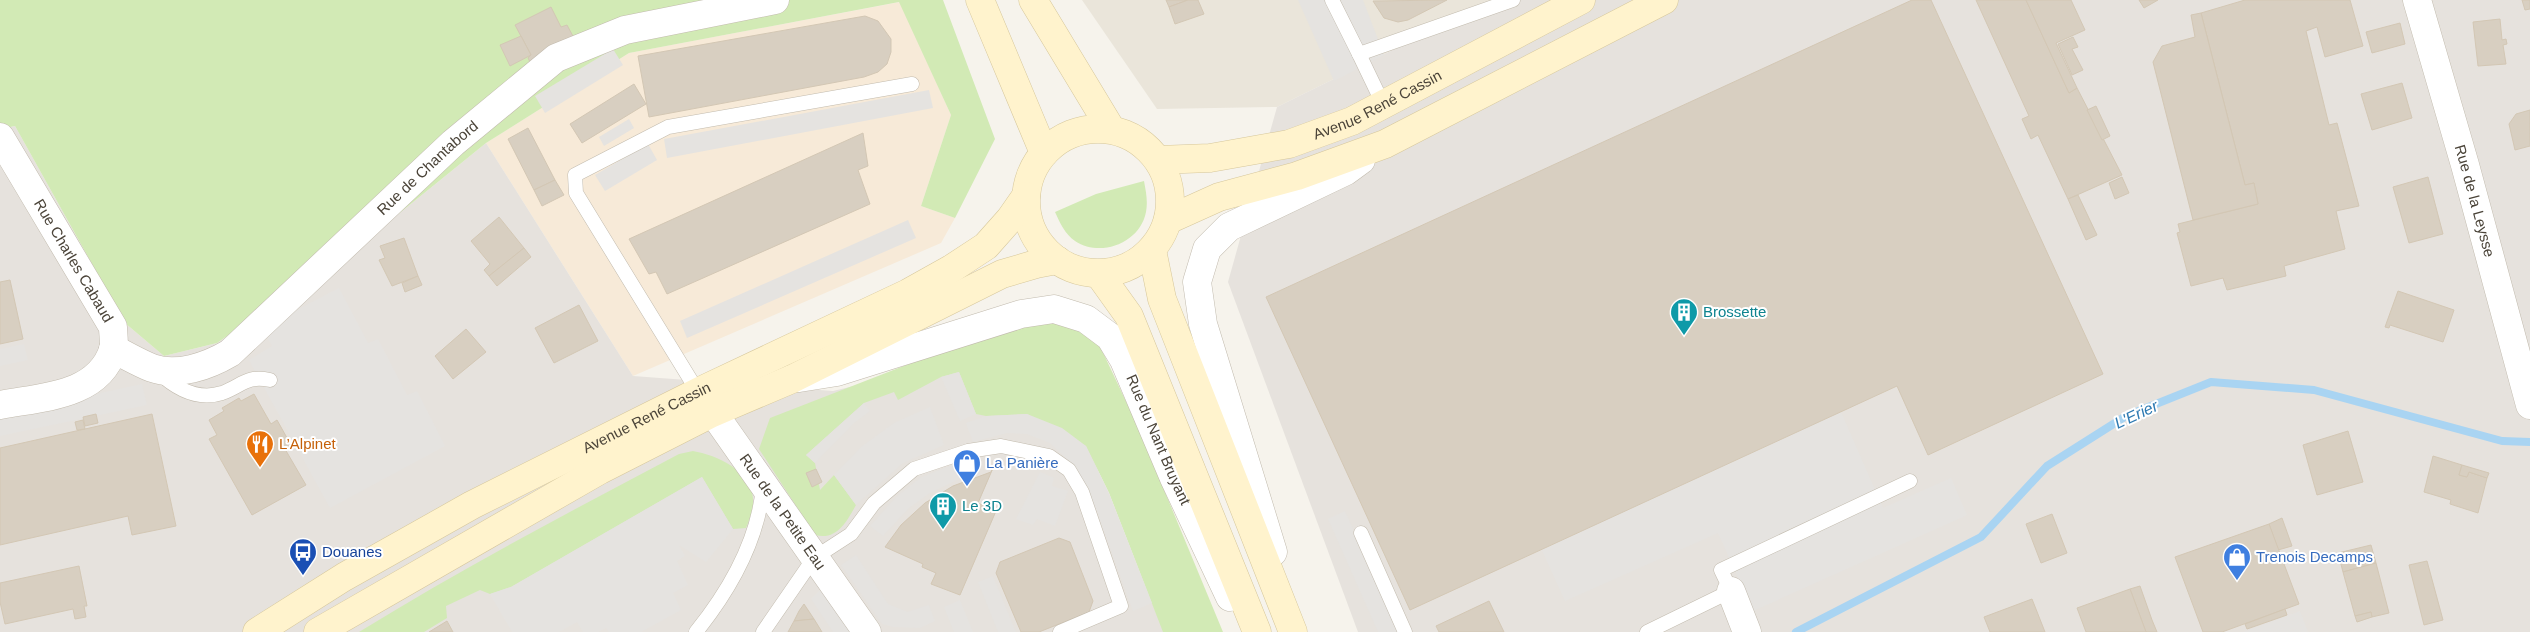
<svg xmlns="http://www.w3.org/2000/svg" width="2530" height="632" viewBox="0 0 2530 632" font-family="Helvetica,sans-serif">
  <style>
    .residential { fill: #eae5da }
    .commercial { fill: #f7ead8 }
    .industrial { fill: #e6e2dd }
    .green { fill: #d2eab5 }
    .parking { fill: #e5e3e0 }
    .lines { fill: none; stroke-linecap: round; stroke-linejoin: round }
    .stream { stroke: #a9d4f2; stroke-width: 8 }
    .building { fill: #d8cfc1; stroke: #d3c7b4 }
    .lane-casing { stroke: #c2bbae; stroke-width: 15 }
    .street-casing { stroke: #c2bbae; stroke-width: 29 }
    .secondary-casing { stroke: #d6c79b; stroke-width: 29 }
    .lane { stroke: #fff; stroke-width: 14 }
    .street { stroke: #fff; stroke-width: 28 }
    .secondary { stroke: #fff3cd; stroke-width: 28 }
    .labels { text-anchor: middle; stroke-width: 4; stroke-linejoin: round; paint-order: stroke }
    .street-label { font-size: 15px; fill: #4b4439; stroke: #fff }
    .culture-label { font-size: 15px; fill: #0d838f; stroke: #fff; text-anchor: start }
    .food-label { font-size: 15px; fill: #c56008; stroke: #fff; text-anchor: start }
    .shop-label { font-size: 15px; fill: #366cbe; stroke: #fff; text-anchor: start }
    .transit-label { font-size: 15px; fill: #164399; stroke: #fff; text-anchor: start }
    .water-label { font-size: 16px; font-style: italic; fill: #2e7ab2; stroke: #fff }
  </style>
  <rect width="100%" height="100%" fill="#f6f3ec"/>
  <!-- residential -->
  <polygon class="residential" points="1082,0 1494,0 1277,107 1157,109"/>
  <!-- commercial -->
  <polygon class="commercial" points="900,2 951,115 921,206 955,218 941,243 633,376 486,143 629,53"/>
  <!-- industrial -->
  <g class="industrial">
    <polygon points="1494,0 2530,0 2530,632 1358,632 1228,282 1277,107"/>
    <polygon points="15,126 125,323 164,356 217,343 375,233 486,143 633,376 833,391 988,354 1081,429 1164,632 0,632 0,129"/>
  </g>
  <!-- green -->
  <g class="green">
    <polygon points="0,0 943,0 995,139 955,218 921,206 951,115 899,2 629,53 486,143 375,233 217,343 164,356 125,323 15,126 0,129"/>
    <path d="M1144,181c2,11 4,20 2,31 -6,31 -45,46 -71,29 -10,-7 -15,-18 -20,-29l41,-18z"/>
    <path d="M1036,320l23,2 25,10 15,12 39,83 85,205h-60l-54,-139 -23,-47 -59,-32 -41,2 -10,-2 -17,-42 -18,5 -43,23 -4,-8 -30,11 -58,52 9,8 5,27 14,-15 22,30c-9,16 -19,36 -41,30l-56,-86 11,-31 198,-77z"/>
    <path d="M693,451c23,4 58,19 60,47 1,11 -3,20 -7,30l-13,1 -31,-52 -191,110 -21,7 -10,-4 -34,16 1,12 -23,14h-65c104,-64 212,-121 320,-178z"/>
  </g>
  <!-- parking -->
  <g class="parking">
    <polygon points="1298,0 1363,0 1384,55 1334,81"/>
    <polygon points="613,49 623,65 545,113 535,96"/>
    <polygon points="929,90 933,108 667,158 664,139"/>
    <polygon points="629,119 634,128 604,146 599,137"/>
    <polygon points="648,144 657,160 605,191 595,175"/>
    <polygon points="908,220 916,238 687,338 680,321"/>
    <polygon points="339,288 368,343 378,339 407,395 417,391 445,446 330,508 249,360 272,346 262,328"/>
    <polygon points="24,344 28,360 0,366 0,349"/>
    <polygon points="959,372 976,414 960,421 941,377"/>
    <polygon points="142,384 147,405 0,436 0,415"/>
    <polygon points="864,403 870,411 854,423 815,463 806,455"/>
    <polygon points="930,407 944,445 903,463 856,505 834,475 861,447 894,423"/>
    <polygon points="1841,412 1883,508 1951,478 1967,515 1753,611 1718,533 1565,601 1540,546"/>
    <polygon points="1027,414 1062,428 1086,446 1109,493 1152,603 1133,611 1095,506 1076,468 1050,443 1027,434 1007,433 973,442 966,423 986,416"/>
    <polygon points="964,460 969,474 930,493 909,508 883,536 870,526 896,497 920,478"/>
    <polygon points="1040,472 1054,478 1052,486 1068,491 1055,526 1037,519 1033,525 1016,519"/>
    <polygon points="702,477 733,529 706,562 679,545 685,556 677,561 688,585 673,593 681,610 641,632 609,632 606,628 598,632 583,632 577,622 559,632 512,632 490,594 511,587"/>
    <polygon points="1345,511 1399,632 1378,632 1328,519"/>
    <polygon points="856,555 888,604 908,612 929,605 935,621 920,628 893,627 882,624 841,565"/>
    <polygon points="993,576 1016,632 998,632 978,582"/>
    <polygon points="821,589 850,632 833,632 811,599"/>
    <polygon points="960,600 973,632 954,632 944,607"/>
    <polygon points="2300,611 2308,632 2243,632"/>
  </g>
  <g class="lines">
    <!-- stream -->
    <polyline class="stream" points="1796,632 1981,537 2047,466 2126,416 2211,382 2314,390 2502,441 2530,442"/>
  </g>
  <!-- building -->
  <g class="building">
    <polygon points="1166,0 1188,0 1169,7"/>
    <polygon points="1188,0 1198,0 1204,14 1175,24 1169,7"/>
    <polygon points="1447,0 1408,20 1398,22 1384,18 1373,1"/>
    <polygon points="1912,0 1931,0 2103,374 1928,455 1897,386 1410,610 1266,297"/>
    <polygon points="1976,0 2026,0 2069,93 2077,88 2122,175 2068,199 2038,135 2031,139 2022,119 2029,116"/>
    <polygon points="2026,0 2071,0 2085,30 2056,43 2077,88 2069,93"/>
    <polygon points="2139,0 2158,0 2144,8"/>
    <polygon points="2245,0 2350,0 2363,46 2325,57 2317,27 2306,31 2329,125 2337,123 2359,206 2336,211 2345,249 2284,266 2286,276 2227,290 2223,278 2191,286 2177,233 2180,232 2178,224 2258,204 2254,183 2245,185 2201,13"/>
    <polygon points="2522,0 2530,0 2530,9 2525,10"/>
    <polygon points="551,7 561,27 567,25 575,40 530,62 528,58 531,55 515,25"/>
    <polygon points="2201,13 2245,185 2254,183 2258,204 2193,220 2153,62 2162,46 2195,37 2191,15"/>
    <polygon points="865,16 878,21 891,39 891,52 887,64 878,72 864,77 649,117 638,56"/>
    <polygon points="2500,19 2502,40 2506,39 2507,44 2503,45 2506,64 2478,66 2473,22"/>
    <polygon points="2400,23 2405,44 2372,53 2366,32"/>
    <polygon points="521,36 531,55 510,66 500,45"/>
    <polygon points="2073,37 2078,47 2072,49 2083,70 2072,75 2058,44"/>
    <polygon points="2402,83 2412,118 2372,130 2361,94"/>
    <polygon points="634,84 646,104 582,143 570,124"/>
    <polygon points="2096,106 2110,136 2102,140 2087,110"/>
    <polygon points="2530,110 2530,146 2515,150 2509,124 2516,114"/>
    <polygon points="528,128 555,180 534,190 508,139"/>
    <polygon points="863,133 868,166 858,170 870,204 667,294 656,272 649,274 629,239"/>
    <polygon points="2122,177 2129,193 2115,199 2109,183"/>
    <polygon points="2428,177 2443,234 2409,243 2393,187"/>
    <polygon points="555,180 564,195 542,206 534,190"/>
    <polygon points="2078,195 2097,235 2086,240 2068,199"/>
    <polygon points="499,217 524,248 489,276 484,270 490,264 471,241"/>
    <polygon points="404,238 418,276 392,286 379,260 385,258 380,246"/>
    <polygon points="524,248 531,257 497,286 489,276"/>
    <polygon points="418,276 422,285 405,292 402,283"/>
    <polygon points="10,280 23,339 0,344 0,282"/>
    <polygon points="2398,291 2454,310 2443,342 2390,325 2389,328 2385,327"/>
    <polygon points="579,305 598,341 554,363 535,328"/>
    <polygon points="466,329 486,352 453,379 435,356"/>
    <polygon points="254,394 271,424 277,420 291,445 285,449 306,485 252,515 209,439 217,435 209,420 224,411 222,408 239,398 241,401"/>
    <polygon points="96,414 98,423 85,426 83,417"/>
    <polygon points="152,414 176,526 132,535 128,516 0,545 0,448"/>
    <polygon points="83,420 85,429 77,430 75,422"/>
    <polygon points="2348,431 2363,482 2317,495 2303,445"/>
    <polygon points="2433,456 2462,465 2459,475 2467,477 2469,472 2487,478 2478,513 2450,504 2451,500 2424,492"/>
    <polygon points="2462,465 2489,473 2487,478 2469,472 2467,477 2459,475"/>
    <polygon points="993,468 978,503 996,511 960,595 931,584 936,573 922,567 923,564 885,547 901,525 925,503 953,486 991,472"/>
    <polygon points="816,469 822,482 812,487 806,473"/>
    <polygon points="2052,514 2067,553 2041,563 2026,524"/>
    <polygon points="2282,518 2292,546 2278,550 2269,524"/>
    <polygon points="2269,524 2299,604 2222,632 2203,632 2175,557"/>
    <polygon points="1059,538 1070,542 1093,601 1089,612 1039,632 1021,632 996,573 1000,562"/>
    <polygon points="2371,545 2376,563 2343,572 2338,553"/>
    <polygon points="2427,561 2443,620 2424,625 2409,565"/>
    <polygon points="2376,563 2389,613 2372,617 2371,612 2355,616 2343,572"/>
    <polygon points="79,566 87,606 84,606 86,617 75,619 73,609 5,624 0,602 0,583"/>
    <polygon points="2140,586 2152,620 2157,632 2146,632 2130,589"/>
    <polygon points="2130,589 2146,632 2086,632 2077,608"/>
    <polygon points="2032,599 2045,632 1990,632 1984,617"/>
    <polygon points="1489,601 1504,632 1439,632 1436,626"/>
    <polygon points="804,604 814,619 794,621 799,611"/>
    <polygon points="2285,609 2287,615 2247,629 2245,624"/>
    <polygon points="2371,612 2372,617 2357,622 2355,616"/>
    <polygon points="814,619 822,632 788,632 794,621"/>
    <polygon points="447,621 453,632 429,632"/>
  </g>
  <g class="lines">
    <!-- lane casing -->
    <g class="lane-casing">
      <g id="lane">
        <polyline points="1332,0 1359,54"/>
        <polyline points="1383,104 1359,54 1513,0"/>
        <path d="M158,372c17,16 39,29 64,21 20,-7 24,-18 48,-13"/>
        <polyline points="698,392 576,193 575,175 668,127 912,84"/>
        <polyline points="1361,533 1405,632"/>
        <path d="M696,632c33,-41 62,-92 67,-145"/>
        <polyline points="763,632 814,558 851,534 874,503 914,469 968,451 1001,446 1049,456 1069,470 1082,492 1121,606 1060,632"/>
        <polyline points="1647,632 1731,591 1721,570 1910,481"/>
      </g>
    </g>
    <!-- street casing -->
    <g class="street-casing">
      <g id="street">
        <path id="s1" d="M2417,0l48,165 65,240"/>
        <path id="s2" d="M0,137l113,190c0,7 2,17 0,23 -15,47 -73,47 -113,55"/>
        <path id="s3" d="M113,349c13,6 26,14 39,19 25,9 56,-2 78,-15l223,-210 103,-85 69,-28 150,-30"/>
        <path id="s4" d="M799,378l38,-6 184,-58 33,-5 32,10 24,18 14,23 50,118 56,119"/>
        <path id="s5" d="M700,394l167,238"/>
        <polyline points="1273,552 1203,324 1197,282 1207,249 1229,227 1346,171 1361,160"/>
        <polyline points="1731,591 1747,632"/>
      </g>
    </g>
    <!-- secondary casing -->
    <g class="secondary-casing">
      <g id="secondary">
        <polyline points="980,0 1044,153"/>
        <polyline points="1033,0 1111,129"/>
        <circle cx="1098" cy="201" r="72"/>
        <path id="s6" d="M1158,160l52,-2 79,-14 63,-23 229,-121"/>
        <polyline points="1168,220 1219,197 1297,176 1385,144 1664,0"/>
        <polyline points="1152,250 1162,299 1293,632"/>
        <polyline points="1099,274 1129,316 1257,632"/>
        <path id="s7" d="M257,632l87,-55 128,-72 226,-113 210,-99 43,-24 35,-23 24,-27 16,-23"/>
        <polyline points="318,632 600,470 712,413 792,379 1002,274 1036,264 1057,260"/>
      </g>
    </g>
    <!-- lane -->
    <use href="#lane" class="lane"/>
    <!-- street -->
    <use href="#street" class="street"/>
    <!-- secondary -->
    <use href="#secondary" class="secondary"/>
  </g>
  <!-- icons -->
  <defs>
    <g id="building-pin" transform="scale(1.4375)"><path d="M0 17L-7.5 6A9.5 9.5 0 1 1 7.5 6Z" fill="#0f9aa8" stroke="#fff"/><path d="M-4-6H4V6H1V3H-1V6H-4ZM-2.5-4.3h1.7v1.8h-1.7ZM.8-4.3h1.7v1.8H.8ZM-2.5-1h1.7V.8h-1.7ZM.8-1h1.7V.8H.8Z" fill="#fff"/></g>
    <g id="restaurant-pin" transform="scale(1.4375)"><path d="M0 17L-7.5 6A9.5 9.5 0 1 1 7.5 6Z" fill="#e8710a" stroke="#fff"/><path d="M-5-6h1v4h1v-4h1v4h1v-4h1v5L-1.5 .5V6h-2V.5L-5-1ZM5-6V6H3V1.5H1.5Q1.5-4 5-6Z" fill="#fff"/></g>
    <g id="shop-pin" transform="scale(1.4375)"><path d="M0 17L-7.5 6A9.5 9.5 0 1 1 7.5 6Z" fill="#3f7fe0" stroke="#fff"/><path d="M-5-2.5h2.3a2.7 3.5 0 0 1 5.4 0H5L5.5 6h-11ZM-1.5-2.5h3a1.5 2.3 0 0 0-3 0Z" fill="#fff"/></g>
    <g id="bus-pin" transform="scale(1.4375)"><path d="M0 17L-7.5 6A9.5 9.5 0 1 1 7.5 6Z" fill="#1a4fb4" stroke="#fff"/><path d="M-5-6H5V4H4V6H2V4H-2V6H-4V4H-5ZM-3.5-4V0h7V-4ZM-3.5 1.2v1.5H-2V1.2ZM2 1.2v1.5H3.5V1.2Z" fill="#fff"/></g>
  </defs>
  <g fill-rule="evenodd">
    <use href="#building-pin" x="1684" y="312"/>
    <use href="#restaurant-pin" x="260" y="444"/>
    <use href="#shop-pin" x="967" y="463"/>
    <use href="#building-pin" x="943" y="506"/>
    <use href="#bus-pin" x="303" y="552"/>
    <use href="#shop-pin" x="2237" y="557"/>
  </g>
  <g class="labels">
    <!-- street labels -->
    <g class="street-label">
      <text dy="5" stroke="none"><textPath href="#s6" startOffset="229">Avenue René Cassin</textPath></text>
      <text dy="5" stroke="none"><textPath href="#s3" startOffset="396">Rue de Chantabord</textPath></text>
      <text dy="5" stroke="none"><textPath href="#s1" startOffset="209">Rue de la Leysse</textPath></text>
      <text dy="5" stroke="none"><textPath href="#s2" startOffset="144">Rue Charles Cabaud</textPath></text>
      <text dy="5" stroke="none"><textPath href="#s7" startOffset="445">Avenue René Cassin</textPath></text>
      <text dy="5" stroke="none"><textPath href="#s4" startOffset="442">Rue du Nant Bruyant</textPath></text>
      <text dy="5" stroke="none"><textPath href="#s5" startOffset="144">Rue de la Petite Eau</textPath></text>
    </g>
    <!-- culture labels -->
    <g class="culture-label">
      <text x="1703" y="317">Brossette</text>
      <text x="962" y="511">Le 3D</text>
    </g>
    <!-- food labels -->
    <g class="food-label">
      <text x="279" y="449">L’Alpinet</text>
    </g>
    <!-- shop labels -->
    <g class="shop-label">
      <text x="986" y="468">La Panière</text>
      <text x="2256" y="562">Trenois Decamps</text>
    </g>
    <!-- transit labels -->
    <g class="transit-label">
      <text x="322" y="557">Douanes</text>
    </g>
    <!-- water labels -->
    <g class="water-label">
      <text transform="translate(2136 414) rotate(-25)" y="6">L'Erier</text>
    </g>
  </g>
</svg>
